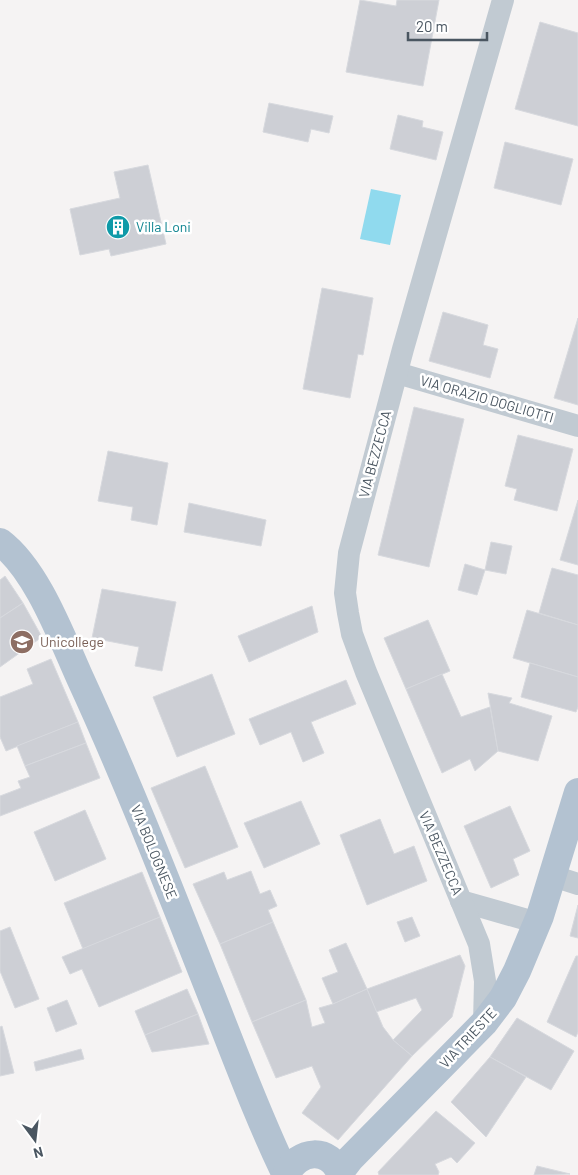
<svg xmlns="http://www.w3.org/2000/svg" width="578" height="1175" viewBox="0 0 578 1175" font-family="Barlow,sans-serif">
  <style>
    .water { fill: #90daee }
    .building { fill: #cdcfd5; stroke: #d7d9de }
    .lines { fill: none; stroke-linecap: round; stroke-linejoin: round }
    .minor { stroke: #c1cad2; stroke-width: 22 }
    .primary { stroke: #b3c2d1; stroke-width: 28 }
    .labels { text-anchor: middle; stroke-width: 5; stroke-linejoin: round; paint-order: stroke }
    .culture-label { font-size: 14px; fill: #0d838f; stroke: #fff; text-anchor: start }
    .street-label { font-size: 14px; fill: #4a5661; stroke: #fff }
    .education-label { font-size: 14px; fill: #785e54; stroke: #fff; text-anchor: start }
  </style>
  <rect width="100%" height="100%" fill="#f5f3f3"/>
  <!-- water -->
  <polygon class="water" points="371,189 401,195 390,245 360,239"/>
  <!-- building -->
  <g class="building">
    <polygon points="360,0 396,6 397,0 439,0 423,86 346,72"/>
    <polygon points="540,22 578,33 578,126 515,109"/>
    <polygon points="269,103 333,116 329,133 311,129 308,142 263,132"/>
    <polygon points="398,115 423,121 422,127 443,132 436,160 390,149"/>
    <polygon points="505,142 573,159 561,205 494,188"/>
    <polygon points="148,165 166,244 111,256 109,249 80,255 70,209 120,198 114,172"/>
    <polygon points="322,288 373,298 363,355 358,354 350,398 303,389"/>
    <polygon points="443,312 488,325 483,345 498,349 490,378 429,361"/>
    <polygon points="578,318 578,405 554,398"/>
    <polygon points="414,407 464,419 429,567 378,555"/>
    <polygon points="518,435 573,449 557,511 514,500 517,489 505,486"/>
    <polygon points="108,451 168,463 157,525 131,520 133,507 98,501"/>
    <polygon points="578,500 578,565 560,560"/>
    <polygon points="189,503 266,520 261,546 184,532"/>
    <polygon points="491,542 512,546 506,574 485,570"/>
    <polygon points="465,564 485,570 477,595 458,590"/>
    <polygon points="552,568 578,575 578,625 539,613"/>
    <polygon points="5,576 23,603 0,618 0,580"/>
    <polygon points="102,589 176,602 162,671 135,666 139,647 92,638"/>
    <polygon points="23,603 42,637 0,667 0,618"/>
    <polygon points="312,606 318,632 249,662 238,636"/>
    <polygon points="527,610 578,625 578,677 513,658"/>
    <polygon points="428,620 450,671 406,689 384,638"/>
    <polygon points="51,659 78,722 6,751 0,737 0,697 33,684 27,669"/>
    <polygon points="530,663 578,677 578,707 576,712 521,697"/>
    <polygon points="212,674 235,734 177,757 153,697"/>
    <polygon points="442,674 461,717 490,707 498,751 475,771 470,759 442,773 406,689"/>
    <polygon points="346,680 356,704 311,722 324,753 303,762 291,732 260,745 249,719"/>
    <polygon points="488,693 512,698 509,703 552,716 538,761 498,751"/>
    <polygon points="78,722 86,743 25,766 17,746"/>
    <polygon points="86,743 100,778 0,816 0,796 21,788 18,781 30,777 25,766"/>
    <polygon points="205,766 238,847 185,868 151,788"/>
    <polygon points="301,801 320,844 264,868 244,823"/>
    <polygon points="510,806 530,851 513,859 519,875 491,888 464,826"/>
    <polygon points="85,810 106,859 55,881 34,832"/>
    <polygon points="380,819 394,854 414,846 427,881 367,905 340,835"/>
    <polygon points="251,871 260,894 270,890 277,906 268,910 273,922 220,944 193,884 224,872 227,880"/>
    <polygon points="142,872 160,917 83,949 64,903"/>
    <polygon points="578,905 578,938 570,936"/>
    <polygon points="160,917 182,972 99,1007 82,969 70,974 62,957"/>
    <polygon points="412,917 420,936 405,942 397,922"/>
    <polygon points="273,922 306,1000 252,1022 220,944"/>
    <polygon points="10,927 39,999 15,1008 0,971 0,931"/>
    <polygon points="346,943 367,989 333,1004 322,978 338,972 329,950"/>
    <polygon points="460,955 465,966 452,1017 412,1056 393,1040 422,1010 416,998 376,1012 367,989"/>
    <polygon points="576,956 578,956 578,1032 576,1037 547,1022"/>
    <polygon points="187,989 198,1014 145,1035 135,1011"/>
    <polygon points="367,989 383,1027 393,1040 412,1056 338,1140 302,1113 321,1087 312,1066 276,1078 252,1022 306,1000 312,1027 325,1023 319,1008 333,1004"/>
    <polygon points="67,1000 77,1024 56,1032 47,1008"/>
    <polygon points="198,1014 209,1044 152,1052 145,1035"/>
    <polygon points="517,1018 574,1051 551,1090 490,1057"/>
    <polygon points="2,1026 14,1073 0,1076 0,1027"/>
    <polygon points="81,1049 84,1059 36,1071 34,1062"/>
    <polygon points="490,1057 526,1077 486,1137 451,1102"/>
    <polygon points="436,1111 475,1143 457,1163 451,1157 435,1164 439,1172 438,1175 379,1175 378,1172"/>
    <polygon points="537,1166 570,1174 534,1175"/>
  </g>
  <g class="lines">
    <!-- minor -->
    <g class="minor">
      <polyline points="397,373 578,426"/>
      <polyline points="553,876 578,884"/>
      <polyline points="461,901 538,923"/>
      <polyline points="484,1023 485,981 479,944 366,672 352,634 348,613 345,593 349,553 403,349 503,0"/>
    </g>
    <!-- primary -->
    <g class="primary">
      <path d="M0,542c37,28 61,94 80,136 47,102 88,207 129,311 25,63 48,126 77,186"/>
      <polyline points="340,1172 350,1159 484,1023 503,998 517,971 540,916 578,792"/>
      <path d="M286,1175c12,-26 44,-29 55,0"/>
    </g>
  </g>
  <!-- icons -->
  <defs>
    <g id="building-disc" transform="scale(1.25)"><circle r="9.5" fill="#0f9aa8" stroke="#fff"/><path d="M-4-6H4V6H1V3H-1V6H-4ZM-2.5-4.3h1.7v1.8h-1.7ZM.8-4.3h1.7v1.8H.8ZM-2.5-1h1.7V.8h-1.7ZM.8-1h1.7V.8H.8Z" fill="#fff"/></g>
    <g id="university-disc" transform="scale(1.25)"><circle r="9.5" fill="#8d6e63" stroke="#fff"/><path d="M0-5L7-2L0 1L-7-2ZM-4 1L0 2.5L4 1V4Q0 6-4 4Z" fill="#fff"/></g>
  </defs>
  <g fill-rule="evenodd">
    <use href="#building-disc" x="118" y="227"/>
    <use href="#university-disc" x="22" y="642"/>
  </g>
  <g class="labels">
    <!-- culture labels -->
    <g class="culture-label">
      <text x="136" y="232">Villa Loni</text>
    </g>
    <!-- street labels -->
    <g class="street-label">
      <text transform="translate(487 399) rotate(16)" y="5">VIA ORAZIO DOGLIOTTI</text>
      <text transform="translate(375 454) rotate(-75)" y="5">VIA BEZZECCA</text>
      <text transform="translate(154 852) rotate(68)" y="5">VIA BOLOGNESE</text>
      <text transform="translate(441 853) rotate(67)" y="5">VIA BEZZECCA</text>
      <text transform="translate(468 1038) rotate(-47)" y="5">VIA TRIESTE</text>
    </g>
    <!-- education labels -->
    <g class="education-label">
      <text x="40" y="647">Unicollege</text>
    </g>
  </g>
  <!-- north arrow -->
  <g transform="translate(35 1140) rotate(165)" stroke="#ffffff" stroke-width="4" paint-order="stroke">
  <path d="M0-4L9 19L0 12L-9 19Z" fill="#4a5661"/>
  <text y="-8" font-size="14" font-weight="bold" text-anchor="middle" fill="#4a5661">N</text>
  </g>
  <!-- scale -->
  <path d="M408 32v8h79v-8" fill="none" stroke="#4a5661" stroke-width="2.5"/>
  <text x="416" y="32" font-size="15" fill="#4a5661" stroke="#ffffff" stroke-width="4" paint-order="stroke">20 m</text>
</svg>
